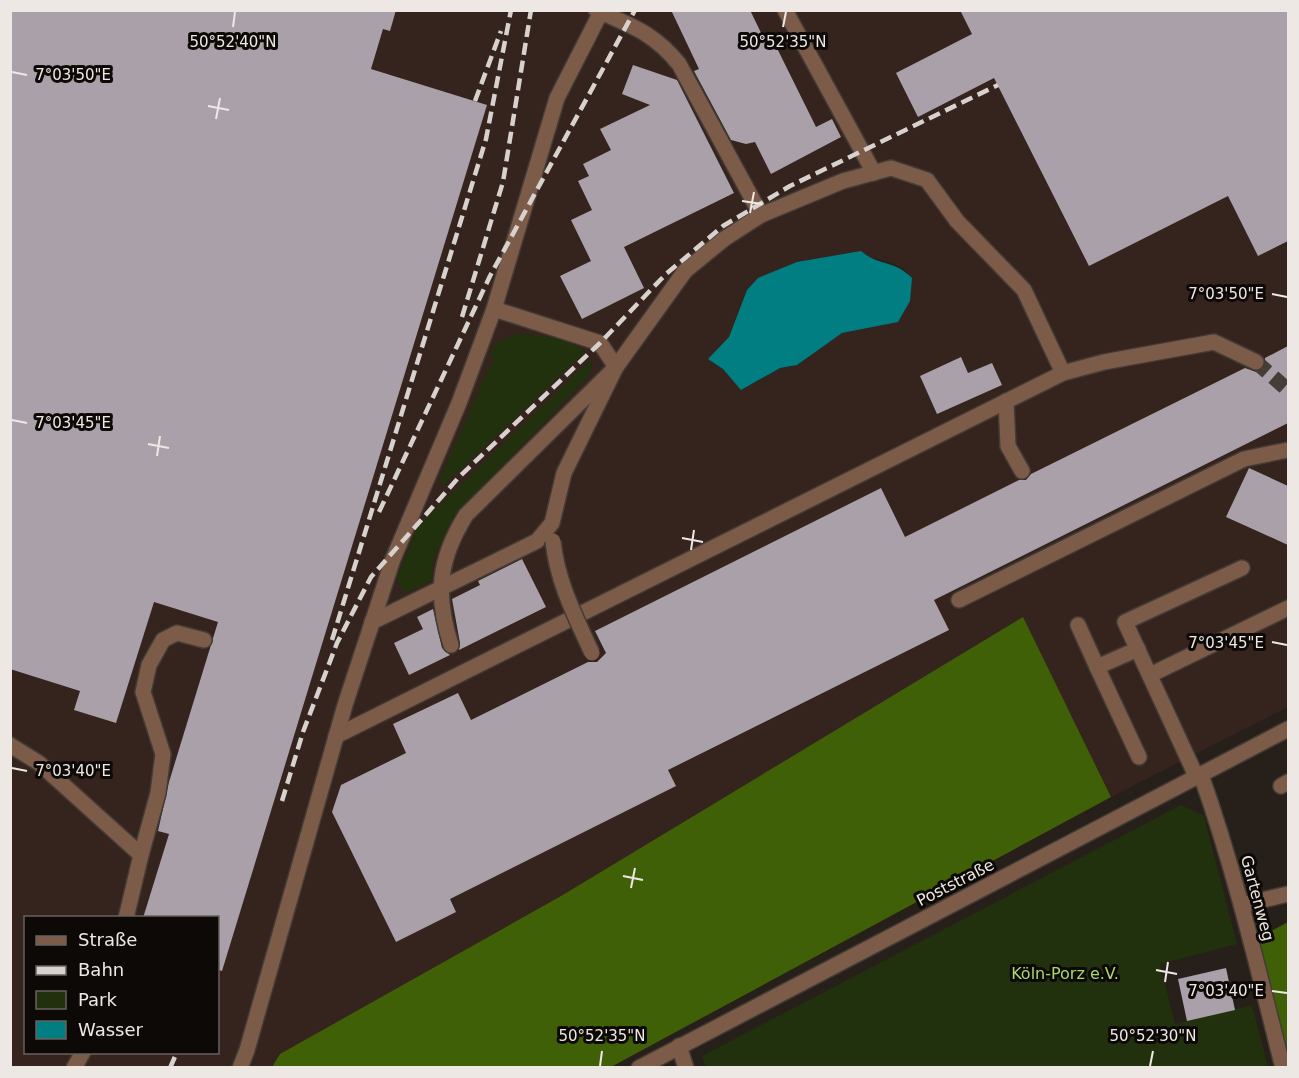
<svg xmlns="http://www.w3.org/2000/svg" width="1299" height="1078" viewBox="0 0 1299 1078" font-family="'DejaVu Sans',sans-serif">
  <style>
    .industrial { fill: #35231e; fill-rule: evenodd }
    .green { fill: #22310d }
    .forest { fill: #406008 }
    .water { fill: #007e81 }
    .building { fill: #aaa0a9 }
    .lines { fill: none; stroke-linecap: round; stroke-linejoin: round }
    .minor-tunnel { stroke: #453d37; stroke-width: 15; stroke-dasharray: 15 8; stroke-linecap: butt }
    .minor-casing { stroke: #433b35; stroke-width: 18 }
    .minor { stroke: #7c5c48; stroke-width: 15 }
    .rail { stroke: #d8d2ce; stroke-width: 4.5; stroke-dasharray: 12 6; stroke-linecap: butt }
    .minor-bridge-casing { stroke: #433b35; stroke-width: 18; stroke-linecap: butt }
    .minor-bridge { stroke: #7c5c48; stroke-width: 15 }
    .ticks { fill: none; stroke: #eee8e4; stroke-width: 2 }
    .labels { text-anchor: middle; stroke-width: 6; stroke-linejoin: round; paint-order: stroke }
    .street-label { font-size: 16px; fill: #eee8e4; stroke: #0d0907 }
    .park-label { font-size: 16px; fill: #a8d86e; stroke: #0d0907 }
    .ticks-label { font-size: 15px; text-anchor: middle; fill: #eee8e4; stroke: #0d0907; stroke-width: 6; stroke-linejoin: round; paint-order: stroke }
  </style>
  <rect width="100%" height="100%" fill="#271f19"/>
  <!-- industrial -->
  <path class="industrial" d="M10,11h1278v696l-177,90 -88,-179 -462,278 -280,158 -9,13h-261zM861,251l7,6 22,5 14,7 8,9 -14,44 -56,11 -45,32 -17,3 -38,22 -19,-21 -14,-10 20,-22 18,-47 11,-12zM26,918h192v134h-192z"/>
  <!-- green -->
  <g class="green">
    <path d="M514,334c21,0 55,3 71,18l-142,134 -4,-5 55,-124 -4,-2 5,-10z"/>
    <polygon points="591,359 592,367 588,376 454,517 434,558 431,581 406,593 397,581 398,574 418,526"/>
    <polygon points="1181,805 1204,816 1237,944 1160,964 1175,1024 1252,1005 1268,1067 706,1068 702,1056"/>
  </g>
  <!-- forest -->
  <g class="forest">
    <polygon points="1023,617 1111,797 611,1067 272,1067 280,1054 561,896"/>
    <polygon points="1288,922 1288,1051 1255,940"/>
  </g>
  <!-- water -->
  <path class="water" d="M861,251c17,15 34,9 51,27l-2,23 -12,21 -56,11 -45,32 -17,3 -39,22 -18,-21 -15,-10 21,-22 18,-47 11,-12 39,-16z"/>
  <!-- building -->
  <g class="building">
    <polygon points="10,10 396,10 390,31 383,29 371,69 487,105 222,971 218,970 218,918 143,918 169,834 158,831 169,782 218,622 154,602 116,723 74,710 80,691 10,669"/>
    <polygon points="671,10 750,10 763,37 770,34 816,127 832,119 841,137 771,174 755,142 746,144 731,140 694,71 699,69"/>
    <polygon points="960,10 1288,10 1288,241 1258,256 1228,196 1089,266 994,78 918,117 896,73 972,34"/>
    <polygon points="633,65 677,80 734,193 624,247 644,288 582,319 560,276 591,261 571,220 592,210 578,181 589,176 583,164 611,150 600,129 650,105 622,94"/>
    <polygon points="1288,346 1288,423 934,600 949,630 668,770 676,786 450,899 456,912 396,942 332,812 341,785 406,753 393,724 458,693 471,720 588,662 597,662 606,653 595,631 881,488 905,537 1019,480 1026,480 1031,474 1245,368 1256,372 1261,370 1265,366 1265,358"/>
    <polygon points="961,357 968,373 992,363 1002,385 937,414 920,376"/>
    <polygon points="1249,468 1288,486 1288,545 1226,517"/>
    <polygon points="522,559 546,607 459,650 460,643 452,599 480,585 478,581"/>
    <polygon points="433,609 442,648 450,655 409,675 394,643 423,629 417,617"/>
    <polygon points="1226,968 1235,1010 1187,1021 1178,979"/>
  </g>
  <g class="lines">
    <!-- minor-tunnel -->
    <polyline class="minor-tunnel" points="1256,362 1288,390"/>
    <!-- minor casing -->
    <g class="minor-casing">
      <g id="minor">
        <path d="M596,10c36,16 58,23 83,54l82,151"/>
        <polyline points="785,10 874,173"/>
        <polyline points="1006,401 1008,446 1022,471"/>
        <polyline points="959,600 1244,459 1288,450"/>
        <polyline points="372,622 537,541 552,523 564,473 616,367 600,343 494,309"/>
        <polyline points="1078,625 1097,667"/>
        <path d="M451,645c-16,-50 -13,-85 15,-130l150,-148 69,-96 39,-32 37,-24 82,-34 48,-13 36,12 30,41 67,69 39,83 41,-11 110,-20 42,20"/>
        <polyline points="1138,649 1097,667 1139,757"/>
        <polyline points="1150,675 1288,608"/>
        <polyline points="336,736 1063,373"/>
        <polyline points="10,745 39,763 141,855 126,918"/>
        <path d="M1201,775c34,96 57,194 82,293"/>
        <polyline points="1197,778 1125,622 1242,568"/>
        <polyline points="1281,786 1288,782"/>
        <polyline points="141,855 158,793 163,754 143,692 149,665 163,640 177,633 204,640"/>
        <polyline points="1242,905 1288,894"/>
        <polyline points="679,1046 686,1068"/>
        <polyline points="74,1068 83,1052"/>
        <polyline points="240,1068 247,1050 345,705 393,559 459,403 494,309 557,98 602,10"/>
        <polyline points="639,1068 1288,729"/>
      </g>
    </g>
    <!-- minor -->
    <use href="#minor" class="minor"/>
    <!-- rail -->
    <g class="rail">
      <polyline points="475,101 501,31"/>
      <polyline points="462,317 503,182 531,10"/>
      <polyline points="379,512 490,276 635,10"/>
      <polyline points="332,640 486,139 511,10"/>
      <polyline points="282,801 303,732 337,643 371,577 459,477 600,343 666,274 723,226 790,186 998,85"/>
      <polyline points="170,1068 177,1052"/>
    </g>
    <!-- minor-bridge casing -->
    <g class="minor-bridge-casing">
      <path id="minor-bridge" d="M553,541c4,40 22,75 39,112"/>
    </g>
    <!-- minor-bridge -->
    <use href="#minor-bridge" class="minor-bridge"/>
  </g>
  <!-- ticks -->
  <path class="ticks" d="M233,27l2,-15M783,27l3,-15M12,72l15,3M208,106l21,4M216,119l4,-21M742,201l20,3M750,213l4,-21M1272,294l15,3M12,420l15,3M148,444l21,4M157,456l3,-20M682,538l21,4M691,550l3,-20M1272,642l15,3M12,768l15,3M623,876l20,4M631,888l4,-20M1156,970l21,4M1165,982l3,-20M1272,991l15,2M600,1066l2,-15M1150,1066l3,-15"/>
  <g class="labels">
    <!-- street labels -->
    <g class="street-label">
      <text transform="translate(955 882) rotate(-27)" y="6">Poststraße</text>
      <text transform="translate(1258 898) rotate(75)" y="6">Gartenweg</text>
    </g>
    <!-- park labels -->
    <g class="park-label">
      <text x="1065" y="979">Köln-Porz e.V.</text>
    </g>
  </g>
  <g class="ticks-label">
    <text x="233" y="47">50°52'40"N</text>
    <text x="783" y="47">50°52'35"N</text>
    <text x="73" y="80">7°03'50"E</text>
    <text x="1226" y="299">7°03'50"E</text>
    <text x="73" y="428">7°03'45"E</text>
    <text x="1226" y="648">7°03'45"E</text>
    <text x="73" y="776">7°03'40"E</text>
    <text x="1226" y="996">7°03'40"E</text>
    <text x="602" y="1041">50°52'35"N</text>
    <text x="1153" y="1041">50°52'30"N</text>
  </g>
  <!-- border -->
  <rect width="1299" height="1078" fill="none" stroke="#eee8e4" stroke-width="24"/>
  <!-- legend -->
  <rect x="24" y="916" width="195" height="138" fill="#0d0907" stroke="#67625f" stroke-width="1.5"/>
  <rect x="36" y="936" width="30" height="9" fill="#7c5c48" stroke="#67625f" stroke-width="1.5"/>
  <text x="78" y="946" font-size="18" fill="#eee8e4">Straße</text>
  <rect x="36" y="966" width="30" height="9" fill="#d8d2ce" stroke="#67625f" stroke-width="1.5"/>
  <text x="78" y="976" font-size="18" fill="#eee8e4">Bahn</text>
  <rect x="36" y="991" width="30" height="18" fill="#22310d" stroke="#67625f" stroke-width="1.5"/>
  <text x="78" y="1006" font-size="18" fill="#eee8e4">Park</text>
  <rect x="36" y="1021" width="30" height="18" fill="#007e81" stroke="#67625f" stroke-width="1.5"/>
  <text x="78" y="1036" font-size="18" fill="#eee8e4">Wasser</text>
</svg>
